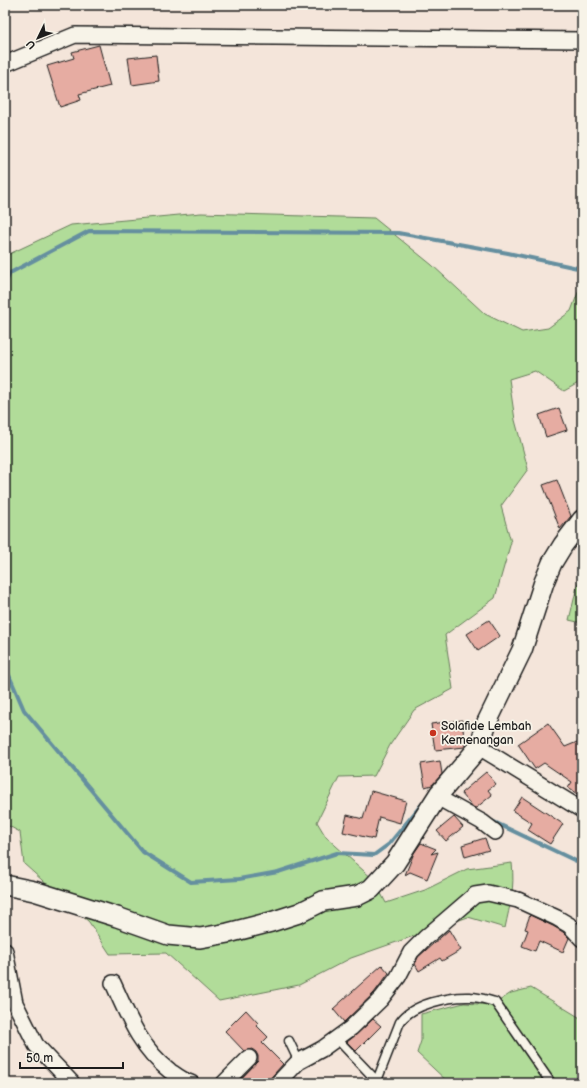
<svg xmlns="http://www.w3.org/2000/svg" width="587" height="1088" viewBox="0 0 587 1088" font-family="'Balsamiq Sans',sans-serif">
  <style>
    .green { fill: #b1dc99; stroke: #667c5a }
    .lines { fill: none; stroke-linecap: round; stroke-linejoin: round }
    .stream { stroke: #658f9f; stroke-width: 4 }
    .building { fill: #e6aca2; stroke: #1c1c1c }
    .service-casing { stroke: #1c1c1c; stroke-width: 11 }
    .minor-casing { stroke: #1c1c1c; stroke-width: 18 }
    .tertiary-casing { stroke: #1c1c1c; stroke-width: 22 }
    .service { stroke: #f7f3e8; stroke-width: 8 }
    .minor { stroke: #f7f3e8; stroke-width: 15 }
    .tertiary { stroke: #f7f3e8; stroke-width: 19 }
    .poi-dot { fill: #c8321e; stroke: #f7f3e8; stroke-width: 1.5 }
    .labels { text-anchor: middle; stroke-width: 3.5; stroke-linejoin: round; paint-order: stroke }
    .poi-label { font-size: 12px; fill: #1c1c1c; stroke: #f7f3e8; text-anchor: start }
  </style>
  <rect width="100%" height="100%" fill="#f4e5da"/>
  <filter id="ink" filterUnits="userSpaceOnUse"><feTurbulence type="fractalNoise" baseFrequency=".025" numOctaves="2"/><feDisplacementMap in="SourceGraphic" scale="8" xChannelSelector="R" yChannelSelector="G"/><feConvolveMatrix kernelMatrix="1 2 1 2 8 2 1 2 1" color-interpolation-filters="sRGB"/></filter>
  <g filter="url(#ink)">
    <!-- green -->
    <g class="green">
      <path d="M201,213l173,5 58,47 53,49 37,18 26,-4 23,-17 11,-29v72l-4,12 4,15 -18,10 -29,-20 -26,8 6,41 13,49 -27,37 10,36 -16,56 -50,37 8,54 -39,21 -24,35 -16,31 -35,1 -22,45 9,15 48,43 12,23 39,-13 42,-21 45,-6c3,26 -2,41 -7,65l-37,-11 -117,41 -52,27 -80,16 -53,-48 -56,1 -21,-32 -65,-58 -4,-32 -15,-8v-568l66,-31z"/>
      <polygon points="582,566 582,623 569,620"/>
      <polygon points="531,988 582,1019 582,1083 449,1083 417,1053 421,1041 421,1014 464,1003 493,1005 511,993"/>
    </g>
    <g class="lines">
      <!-- stream -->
      <g class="stream">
        <polyline points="5,284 10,273 89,231 398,233 508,253 582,269"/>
        <polyline points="5,666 24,710 143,852 191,882 239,879 278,872 337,853 374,855 389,844 422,804"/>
        <polyline points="490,820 576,861 582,861"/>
      </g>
    </g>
    <!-- building -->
    <g class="building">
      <polygon points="99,45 110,86 79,94 81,100 60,107 47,66 74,58 72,52"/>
      <polygon points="156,55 159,81 132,85 128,58"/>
      <polygon points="559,408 567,430 546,437 539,415"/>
      <polygon points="557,480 571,516 560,529 543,485"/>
      <polygon points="489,620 500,636 478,651 467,634"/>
      <polygon points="462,720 465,747 435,750 431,724"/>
      <polygon points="548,723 565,747 582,740 582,797 568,788 572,782 544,763 535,769 518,744"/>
      <polygon points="440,761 442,774 432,785 425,787 421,764"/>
      <polygon points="486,772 496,784 488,790 492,795 476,808 473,807 461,793"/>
      <polygon points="371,791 406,801 400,823 379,817 374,839 343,832 347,815 363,819"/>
      <polygon points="522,797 563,824 550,844 528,830 532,823 513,811"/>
      <polygon points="454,817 463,827 446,841 437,831"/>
      <polygon points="485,838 489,850 465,857 462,845"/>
      <polygon points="421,843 436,849 431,854 438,852 427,879 410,872 405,875 414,853"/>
      <polygon points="530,915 553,926 563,932 569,938 563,952 539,941 535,951 522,946 528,930 525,929"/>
      <polygon points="449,930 461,950 442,961 440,958 419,971 415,964 418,957"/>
      <polygon points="382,965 389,973 374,993 344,1022 333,1009"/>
      <polygon points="246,1010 258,1023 256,1025 268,1037 262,1043 283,1064 266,1083 237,1083 255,1064 258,1061 258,1056 256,1052 252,1049 244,1051 225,1031"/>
      <polygon points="373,1019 381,1026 356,1051 347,1042 357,1034"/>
    </g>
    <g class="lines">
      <!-- service casing -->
      <g class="service-casing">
        <g id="service">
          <polyline points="337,1039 377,1081"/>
          <polyline points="289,1041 299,1062"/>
          <path d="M376,1083l24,-61c12,-18 50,-26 71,-25 8,0 16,3 24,5l56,81"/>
        </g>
      </g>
      <!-- minor casing -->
      <g class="minor-casing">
        <g id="minor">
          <polyline points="5,64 75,35 582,40"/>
          <polyline points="479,747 582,810"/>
          <polyline points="437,797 482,822 495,832"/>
          <polyline points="5,951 15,1003 36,1045 72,1083"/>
          <path d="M113,983c15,33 27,65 57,88 7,5 13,10 21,12"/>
          <polyline points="224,1083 249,1058"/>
          <polyline points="278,1083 298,1062 322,1049 351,1028 381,999 398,977 411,952 425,938 475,895 488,893 518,900 557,918 569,925 582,939"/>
        </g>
      </g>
      <!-- tertiary casing -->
      <g class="tertiary-casing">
        <polyline id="tertiary" points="5,885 34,891 117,917 168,935 200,938 228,933 271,922 299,913 323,901 357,896 371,889 395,863 439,794 479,747 487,722 522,650 544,582 552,563 563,545 582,520"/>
      </g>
      <!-- service -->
      <use href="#service" class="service"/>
      <!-- minor -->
      <use href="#minor" class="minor"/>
      <!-- tertiary -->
      <use href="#tertiary" class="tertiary"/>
    </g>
  </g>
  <!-- markers -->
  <circle class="poi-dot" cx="433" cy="733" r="4"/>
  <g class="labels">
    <!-- poi labels -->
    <g class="poi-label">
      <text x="441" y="730">Solafide Lembah<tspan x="441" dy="14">Kemenangan</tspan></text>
    </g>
  </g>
  <!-- margin -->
  <rect width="587" height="1088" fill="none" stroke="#f7f3e8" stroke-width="20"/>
  <rect x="10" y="10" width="567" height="1068" fill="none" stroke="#1c1c1c" stroke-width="1.5" filter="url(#ink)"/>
  <!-- north arrow -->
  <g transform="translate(38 38) rotate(227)" stroke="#f7f3e8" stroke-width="3" paint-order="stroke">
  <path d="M0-3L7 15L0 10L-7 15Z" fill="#1c1c1c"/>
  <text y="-6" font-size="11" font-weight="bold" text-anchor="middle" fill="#1c1c1c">U</text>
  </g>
  <!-- scale -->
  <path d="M20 1062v6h103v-6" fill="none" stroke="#1c1c1c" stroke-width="2"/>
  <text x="26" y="1062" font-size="12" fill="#1c1c1c" stroke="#f7f3e8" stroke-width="3" paint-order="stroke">50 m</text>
</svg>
